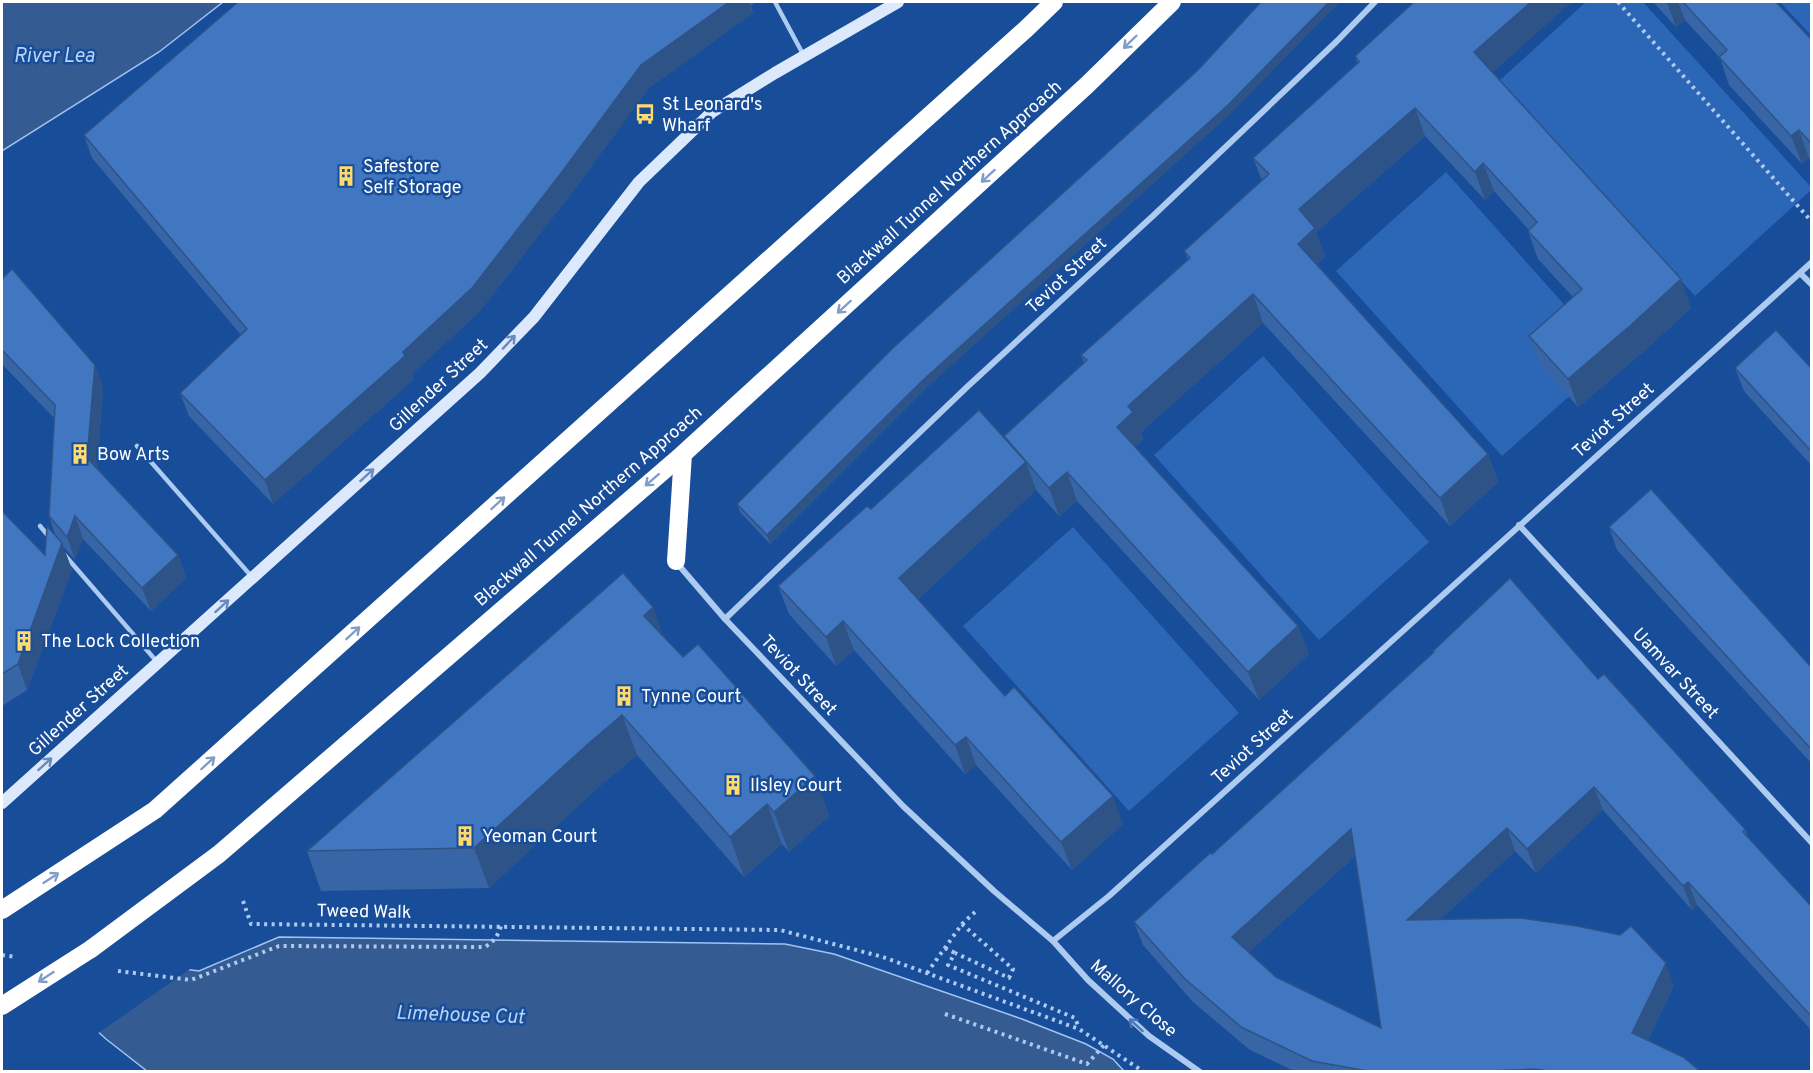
<svg xmlns="http://www.w3.org/2000/svg" width="1813" height="1073" viewBox="0 0 1813 1073" font-family="Overpass,sans-serif">
  <style>
    .green { fill: #2c66b7 }
    .water { fill: #355b93; stroke: #a0c4f4; stroke-width: 1.5 }
    .pier { fill: #184d9a }
    .lines { fill: none; stroke-linecap: round; stroke-linejoin: round }
    .path { stroke: #adcaf1; stroke-width: 4; stroke-dasharray: 3 4.5; stroke-linecap: butt }
    .lane { stroke: #adcaf1; stroke-width: 4.5 }
    .street { stroke: #adcaf1; stroke-width: 6 }
    .secondary { stroke: #dce9fc; stroke-width: 12 }
    .highway { stroke: #fff; stroke-width: 18 }
    .highway-bridge { stroke: #fff; stroke-width: 18 }
    .wall { fill: #3865a6; fill-rule: evenodd }
    .shaded-wall { fill: #2e5387 }
    .building { fill: #4176c1; stroke: #2e5387; stroke-width: 1.5; fill-rule: evenodd }
    .oneway { stroke: #809dc7 }
    .oneway2 { stroke: #668bc1 }
    .oneway3 { stroke: #4c79b8 }
    .labels { text-anchor: middle; stroke-width: 5; stroke-linejoin: round; paint-order: stroke }
    .poi-label { font-size: 18px; fill: #fff; stroke: #184d9a; text-anchor: start }
    .street-label { font-size: 18px; fill: #fff; stroke: #184d9a }
    .water-label { font-size: 20px; font-style: italic; fill: #bad4f8; stroke: #184d9a }
  </style>
  <rect width="100%" height="100%" fill="#184d9a"/>
  <!-- green -->
  <g class="green">
    <polygon points="1586,2 1643,2 1811,187 1811,190 1695,296 1499,81"/>
    <polygon points="1780,2 1811,2 1811,35"/>
    <polygon points="1446,172 1612,358 1502,456 1336,271"/>
    <polygon points="1263,356 1429,542 1319,640 1154,455"/>
    <polygon points="1073,527 1239,713 1129,811 963,626"/>
  </g>
  <!-- water -->
  <g class="water">
    <polygon points="2,2 223,2 159,52 2,151"/>
    <polygon points="279,937 785,944 834,954 1022,1019 1086,1044 1113,1059 1124,1071 147,1071 106,1039 2,944 199,971"/>
  </g>
  <!-- pier -->
  <polygon class="pier" points="2,941 193,967 97,1034 92,1030 2,1017"/>
  <g class="lines">
    <!-- path -->
    <g class="path">
      <polyline points="1618,2 1812,222"/>
      <polyline points="243,901 251,924 780,930 883,957 1079,1029 1144,1072"/>
      <polyline points="962,924 1013,969 1009,978 955,953 948,965 1075,1018 1079,1028"/>
      <polyline points="945,948 955,953"/>
      <polyline points="2,955 16,957"/>
      <path d="M118,971l73,9 88,-34 206,1c9,-6 13,-11 16,-21"/>
      <polyline points="927,973 962,924 975,912"/>
      <polyline points="945,1014 1087,1064 1104,1045"/>
    </g>
    <!-- lane -->
    <g class="lane">
      <polyline points="775,2 804,56"/>
      <polyline points="137,446 252,577"/>
      <polyline points="40,526 50,538"/>
      <polyline points="63,553 158,663"/>
    </g>
    <!-- street -->
    <g class="street">
      <polyline points="1800,273 1812,285"/>
      <polyline points="1519,525 1812,843"/>
      <polyline points="676,562 725,619 903,806 994,891 1053,941 1109,896 1812,262"/>
      <polyline points="725,619 967,387 1155,214 1337,41 1375,2"/>
      <polyline points="1053,941 1088,980 1149,1036 1200,1072"/>
    </g>
    <!-- secondary -->
    <polyline class="secondary" points="2,803 480,373 534,317 639,182 712,112 775,73 898,2"/>
    <!-- highway -->
    <g class="highway">
      <polyline points="676,561 683,454"/>
      <polyline points="2,910 155,810 1026,29 1054,2"/>
      <polyline points="91,949 219,854 683,454 1087,85 1172,2"/>
    </g>
    <!-- highway-bridge -->
    <polyline class="highway-bridge" points="2,1006 91,949"/>
  </g>
  <!-- wall -->
  <g class="wall">
    <polygon points="238,2 757,2 751,5 753,13 649,88 570,195 480,311 412,374 414,379 273,504 189,416 180,393 241,335 92,158 84,135"/>
    <polygon points="1653,2 1776,2 1812,40 1812,161 1809,158 1802,164 1729,85 1720,58 1685,20 1676,27"/>
    <polygon points="1355,56 1493,73 1691,308 1642,353 1578,407 1540,364 1529,336 1573,297 1538,259 1528,231 1529,230 1494,191 1485,200 1425,136 1316,232 1325,256 1317,264 1488,454 1498,482 1450,526 1263,323 1141,432 1143,440 1135,447 1298,626 1309,654 1259,700 1077,501 1059,516 1036,490 918,599 1005,696 1123,824 1072,870 976,765 965,774 854,650 836,666 789,614 778,586 871,509 1004,438 1084,363 1081,355 1188,260 1184,251 1262,181 1253,158 1357,63"/>
    <polygon points="1231,113 925,389 770,544 740,512 737,504"/>
    <polygon points="2,279 95,365 103,388 97,468 178,555 186,578 151,611 83,539 75,560 63,546 72,570 27,690 2,706 2,511 45,555 56,537 49,516 54,418 2,364"/>
    <polygon points="1735,368 1812,369 1812,466 1744,391"/>
    <polygon points="1609,527 1812,668 1812,764 1617,550"/>
    <polygon points="665,638 683,657 815,776 829,816 789,852 782,844 744,877 637,755 602,784 489,888 321,891 307,851"/>
    <path d="M1598,679l147,150 3,8 64,70v124l-115,-126 -5,5 -89,-100 -67,63 -21,-22 -74,68 233,67 -26,54 52,31h-406l-44,-21 -57,-48 -50,-57 -9,-23 78,-68zM1355,856l26,172 -105,-51 -27,-25z"/>
  </g>
  <!-- shaded-wall -->
  <g class="shaded-wall">
    <polygon points="729,2 749,2 753,13 649,88 570,195 480,311 412,374 414,379 273,504 265,480 403,352 641,65"/>
    <polygon points="1329,2 1340,2 1231,113 925,389 770,544 767,535 922,381"/>
    <polygon points="1531,2 1572,2 1484,80 1474,52"/>
    <polygon points="1667,2 1678,2 1685,20 1676,27"/>
    <polygon points="1415,108 1425,136 1316,232 1325,256 1308,272 1298,244 1299,209"/>
    <polygon points="1799,130 1809,158 1802,164 1791,136"/>
    <polygon points="1483,163 1494,191 1485,200 1475,172"/>
    <polygon points="1681,279 1691,308 1642,353 1578,407 1568,379"/>
    <polygon points="1253,294 1263,323 1141,432 1143,440 1127,455 1117,427 1128,406"/>
    <polygon points="95,365 103,388 96,481 87,458"/>
    <polygon points="1488,454 1498,482 1450,526 1440,498"/>
    <polygon points="1026,462 1036,490 909,607 899,578"/>
    <polygon points="1067,472 1077,501 1059,516 1049,488"/>
    <polygon points="75,516 83,539 75,560 67,537"/>
    <polygon points="62,543 72,570 27,690 18,664"/>
    <polygon points="178,555 186,578 151,611 142,588"/>
    <polygon points="653,607 667,646 644,616"/>
    <polygon points="843,621 854,650 836,666 826,637"/>
    <polygon points="1298,626 1309,654 1259,700 1248,672"/>
    <polygon points="622,715 637,755 602,784 489,888 474,848 588,744"/>
    <polygon points="966,737 976,765 965,774 955,745"/>
    <polygon points="815,776 829,816 789,852 774,812"/>
    <polygon points="1594,787 1603,810 1536,873 1527,849"/>
    <polygon points="1113,796 1123,824 1072,870 1061,842"/>
    <polygon points="767,804 782,844 744,877 730,837"/>
    <polygon points="1507,828 1515,851 1415,943 1407,920"/>
    <polygon points="1351,829 1359,852 1240,960 1232,937"/>
    <polygon points="1688,882 1697,905 1692,910 1683,886"/>
    <polygon points="1666,963 1674,986 1640,1056 1632,1033"/>
  </g>
  <!-- building -->
  <g class="building">
    <polygon points="238,2 729,2 641,65 562,172 472,288 403,352 405,356 265,480 180,393 247,329 84,135"/>
    <polygon points="1261,2 1329,2 1228,105 922,381 767,535 737,504 894,347 1198,70"/>
    <polygon points="1414,2 1531,2 1474,52 1681,279 1631,325 1568,379 1529,336 1582,289 1528,231 1537,222 1483,163 1475,172 1415,108 1299,209 1315,228 1298,244 1488,454 1440,498 1253,294 1128,406 1133,412 1117,427 1298,626 1248,672 1067,472 1049,488 1004,436 1087,360 1081,355 1190,258 1184,251 1269,174 1253,158 1359,62 1355,56"/>
    <polygon points="1683,2 1776,2 1812,40 1812,144 1799,130 1791,136 1719,57 1727,50"/>
    <polygon points="12,269 95,365 87,458 178,555 142,588 75,516 67,537 49,516 55,405 2,350 2,279"/>
    <polygon points="1776,330 1812,369 1812,452 1735,368"/>
    <polygon points="979,410 1026,462 899,578 1005,696 1014,687 1113,796 1061,842 966,737 955,745 843,621 826,637 778,586 867,506 871,509"/>
    <polygon points="1651,489 1812,668 1812,750 1609,527"/>
    <polygon points="2,511 45,555 47,526 62,543 18,664 2,674"/>
    <polygon points="623,573 653,607 644,616 683,657 698,644 815,776 774,812 767,804 730,837 622,715 588,744 474,848 307,851"/>
    <path d="M1510,578l88,101 6,-5 141,155 -2,3 69,75v110l-124,-135 -5,4 -89,-99 -67,62 -20,-21 -100,92 113,-2 57,8 43,9 11,-9 35,37 -34,70 51,24 17,14h-152l-13,-2 -47,2h-121l-55,-10 -71,-34 -57,-49 -50,-56 76,-69 2,1 222,-202 -1,-1zM1351,829l14,91 16,108 -105,-51 -44,-40z"/>
  </g>
  <!-- one-way arrows -->
  <defs><path id="oneway-shaft" d="M-6 0H5M1.5-3L5.5 0L1.5 3" fill="none" stroke-width="1.6" stroke-linecap="round" stroke-linejoin="round" transform="scale(1.5)"/></defs>
  <g class="oneway">
    <use href="#oneway-shaft" transform="translate(1130 42) rotate(136)"/>
    <use href="#oneway-shaft" transform="translate(988 176) rotate(138)"/>
    <use href="#oneway-shaft" transform="translate(844 307) rotate(138)"/>
    <use href="#oneway-shaft" transform="translate(652 480) rotate(139)"/>
    <use href="#oneway-shaft" transform="translate(498 503) rotate(-42)"/>
    <use href="#oneway-shaft" transform="translate(353 633) rotate(-42)"/>
    <use href="#oneway-shaft" transform="translate(208 763) rotate(-42)"/>
    <use href="#oneway-shaft" transform="translate(51 878) rotate(-33)"/>
    <use href="#oneway-shaft" transform="translate(46 977) rotate(147)"/>
  </g>
  <g class="oneway2">
    <use href="#oneway-shaft" transform="translate(509 342) rotate(-47)"/>
    <use href="#oneway-shaft" transform="translate(367 475) rotate(-42)"/>
    <use href="#oneway-shaft" transform="translate(222 606) rotate(-42)"/>
    <use href="#oneway-shaft" transform="translate(45 764) rotate(-42)"/>
  </g>
  <use class="oneway3" href="#oneway-shaft" transform="translate(1136 1025) rotate(-138)"/>
  <!-- icons -->
  <defs>
    <g id="bus-bare" transform="scale(1.62)"><path d="M-5-6H5V4H4V6H2V4H-2V6H-4V4H-5ZM-3.5-4V0h7V-4ZM-3.5 1.2v1.5H-2V1.2ZM2 1.2v1.5H3.5V1.2Z" fill="#ffda6e" stroke="#184d9a" stroke-width="2.5" paint-order="stroke"/></g>
    <g id="building-bare" transform="scale(1.62)"><path d="M-4-6H4V6H1V3H-1V6H-4ZM-2.5-4.3h1.7v1.8h-1.7ZM.8-4.3h1.7v1.8H.8ZM-2.5-1h1.7V.8h-1.7ZM.8-1h1.7V.8H.8Z" fill="#ffda6e" stroke="#184d9a" stroke-width="2.5" paint-order="stroke"/></g>
  </defs>
  <g fill-rule="evenodd">
    <use href="#bus-bare" x="645" y="114"/>
    <use href="#building-bare" x="346" y="176"/>
    <use href="#building-bare" x="80" y="454"/>
    <use href="#building-bare" x="24" y="641"/>
    <use href="#building-bare" x="624" y="696"/>
    <use href="#building-bare" x="733" y="785"/>
    <use href="#building-bare" x="465" y="836"/>
  </g>
  <g class="labels">
    <!-- poi labels -->
    <g class="poi-label">
      <text x="662" y="110">St Leonard's<tspan x="662" dy="21">Wharf</tspan></text>
      <text x="363" y="172">Safestore<tspan x="363" dy="21">Self Storage</tspan></text>
      <text x="97" y="460">Bow Arts</text>
      <text x="41" y="647">The Lock Collection</text>
      <text x="641" y="702">Tynne Court</text>
      <text x="750" y="791">Ilsley Court</text>
      <text x="482" y="842">Yeoman Court</text>
    </g>
    <!-- street labels -->
    <g class="street-label">
      <text transform="translate(949 182) rotate(-42)" y="6">Blackwall Tunnel Northern Approach</text>
      <text transform="translate(1066 275) rotate(-43)" y="6">Teviot Street</text>
      <text transform="translate(438 385) rotate(-43)" y="6">Gillender Street</text>
      <text transform="translate(1613 420) rotate(-42)" y="6">Teviot Street</text>
      <text transform="translate(588 506) rotate(-41)" y="6">Blackwall Tunnel Northern Approach</text>
      <text transform="translate(1676 673) rotate(47)" y="6">Uamvar Street</text>
      <text transform="translate(799 675) rotate(47)" y="6">Teviot Street</text>
      <text transform="translate(78 710) rotate(-42)" y="6">Gillender Street</text>
      <text transform="translate(1252 746) rotate(-42)" y="6">Teviot Street</text>
      <text transform="translate(364 911) rotate(1)" y="6">Tweed Walk</text>
      <text transform="translate(1134 998) rotate(41)" y="6">Mallory Close</text>
    </g>
    <!-- water labels -->
    <g class="water-label">
      <text x="54" y="62">River Lea</text>
      <text transform="translate(460 1014) rotate(2)" y="7">Limehouse Cut</text>
    </g>
  </g>
  <!-- border -->
  <rect width="1813" height="1073" fill="none" stroke="#ffffff" stroke-width="6"/>
</svg>
